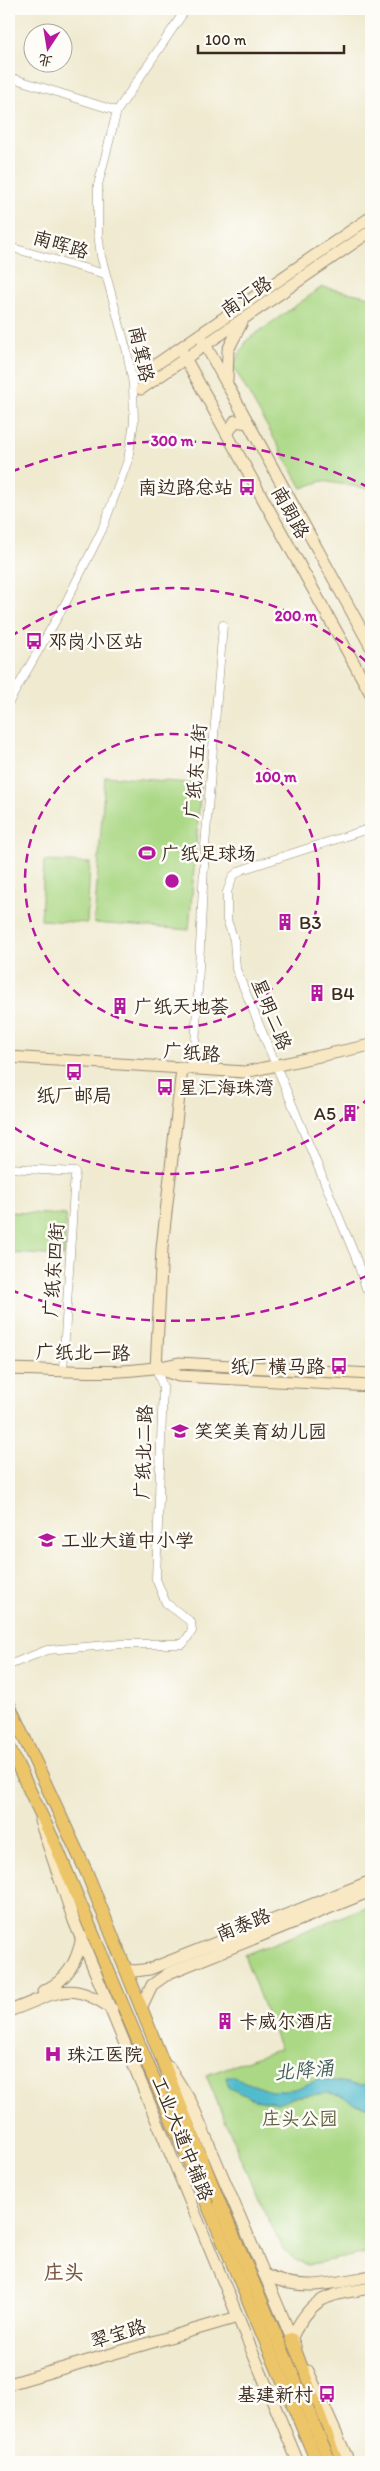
<svg xmlns="http://www.w3.org/2000/svg" width="380" height="2471" viewBox="0 0 380 2471" font-family="Itim,'LXGW WenKai TC',sans-serif">
  <style>
    .green { fill: #abd885; stroke: #738152 }
    .water { fill: #51bbce; stroke: #467276 }
    .lines { fill: none; stroke-linecap: round; stroke-linejoin: round }
    .street-casing { stroke: #958a77; stroke-width: 9 }
    .secondary-casing { stroke: #958a77; stroke-width: 13 }
    .primary-casing { stroke: #958a77; stroke-width: 14 }
    .street { stroke: #fff; stroke-width: 8 }
    .secondary { stroke: #f8e8c3; stroke-width: 11 }
    .primary { stroke: #edc569; stroke-width: 12 }
    .primary-bridge-casing { stroke: #958a77; stroke-width: 14; stroke-linecap: butt }
    .primary-bridge { stroke: #edc569; stroke-width: 12 }
    .ring { fill: none; stroke: #b5179e; stroke-width: 2.5; stroke-dasharray: 9 6 }
    .labels { text-anchor: middle; stroke-width: 5; stroke-linejoin: round; paint-order: stroke }
    .street-label { font-size: 19px; fill: #3b2a1e; stroke: #fdfcf7 }
    .poi-label { font-size: 19px; fill: #3b2a1e; stroke: #fdfcf7; text-anchor: start }
    .park-label { font-size: 19px; fill: #5d5e3d; stroke: #fdfcf7 }
    .water-label { font-size: 20px; font-style: italic; fill: #435d5c; stroke: #fdfcf7 }
    .neighbourhood-label { font-size: 20px; font-weight: bold; fill: #795643; stroke: #fdfcf7 }
    .centre { fill: #b5179e; stroke: #fdfcf7; stroke-width: 2.5 }
    .ring-label { font-size: 15px; text-anchor: middle; font-weight: bold; fill: #b5179e; stroke: #fdfcf7; stroke-width: 5; stroke-linejoin: round; paint-order: stroke }
  </style>
  <rect width="100%" height="100%" fill="#fdfcf7"/>
  <filter id="ink" filterUnits="userSpaceOnUse"><feTurbulence type="fractalNoise" baseFrequency=".02" numOctaves="2"/><feDisplacementMap in="SourceGraphic" scale="10" xChannelSelector="R" yChannelSelector="G"/><feConvolveMatrix kernelMatrix="1 2 1 2 8 2 1 2 1" color-interpolation-filters="sRGB"/></filter>
  <filter id="wash" filterUnits="userSpaceOnUse"><feTurbulence type="fractalNoise" baseFrequency=".0096" numOctaves="4" result="noise"/><feDisplacementMap in="SourceGraphic" scale="20" xChannelSelector="R" yChannelSelector="G"/><feGaussianBlur stdDeviation="1.12" result="paint"/><feColorMatrix in="noise" values="0 0 0 0 0 0 0 0 0 0 0 0 0 0 0 0 0 1.4 0 .05"/><feComposite in="paint" operator="in"/></filter>
  <g filter="url(#wash)">
    <rect width="100%" height="100%" fill="#efead0"/>
    <!-- green -->
    <g class="green">
      <polygon points="322,287 371,297 371,489 322,481 302,488 233,366 247,340"/>
      <polygon points="105,776 201,784 189,930 94,923"/>
      <polygon points="44,861 90,863 87,923 41,920"/>
      <polygon points="9,1212 66,1215 64,1256 9,1253"/>
      <polygon points="371,1905 371,2252 307,2265 295,2260 284,2250 257,2197 206,2075 280,2049 244,1955"/>
    </g>
    <!-- water -->
    <polygon class="water" points="226,2076 233,2076 245,2082 271,2091 295,2089 320,2079 371,2086 371,2108 354,2104 343,2096 329,2093 293,2097 277,2103 254,2099 229,2088"/>
  </g>
  <g filter="url(#ink)">
    <g class="lines">
      <!-- street casing -->
      <g class="street-casing">
        <g id="street">
          <polyline points="9,77 117,111"/>
          <polyline points="9,247 105,274"/>
          <polyline points="9,702 65,604 102,530 128,460 134,422 133,384 127,352 101,256 98,233 98,185 117,111 186,9"/>
          <polyline points="371,828 241,870 233,876 227,892 227,920 234,940 236,969 356,1258 366,1288 371,1296"/>
          <polyline points="190,1069 195,1047 205,846 223,625"/>
          <polyline points="9,1168 75,1172 63,1370"/>
          <polyline points="9,1665 47,1650 121,1644 183,1644 192,1631 191,1622 166,1603 156,1579 163,1387 156,1368"/>
        </g>
      </g>
      <!-- secondary casing -->
      <g class="secondary-casing">
        <g id="secondary">
          <polyline points="200,335 371,647"/>
          <polyline points="180,349 371,694"/>
          <polyline points="145,372 371,217"/>
          <polyline points="227,380 228,350 242,322"/>
          <polyline points="141,389 371,231"/>
          <polyline points="228,433 235,421 248,423"/>
          <polyline points="9,1057 245,1072 371,1045"/>
          <polyline points="156,1368 162,1248 182,1069"/>
          <polyline points="156,1368 179,1376 371,1386"/>
          <path d="M9,1369c57,1 114,8 170,-6l192,11"/>
          <polyline points="40,1821 74,1921 298,2462"/>
          <polyline points="127,1970 135,1971 150,1969 371,1881"/>
          <path d="M43,1991c24,-10 34,-29 39,-54"/>
          <polyline points="142,2006 152,1985 169,1973 371,1891"/>
          <path d="M9,2011c46,-16 59,-34 103,-2"/>
          <polyline points="169,2067 191,2102 295,2346"/>
          <path d="M264,2274c35,19 70,9 107,2"/>
          <path d="M291,2339c21,-43 35,-44 80,-51"/>
          <polyline points="308,2371 349,2462"/>
          <polyline points="9,2384 238,2317"/>
        </g>
      </g>
      <!-- primary casing -->
      <g class="primary-casing">
        <g id="primary">
          <polyline points="9,1705 87,1873 220,2204"/>
          <polyline points="9,1747 56,1846 148,2065"/>
          <polyline points="291,2339 337,2462"/>
        </g>
      </g>
      <!-- street -->
      <use href="#street" class="street"/>
      <!-- secondary -->
      <use href="#secondary" class="secondary"/>
      <!-- primary -->
      <use href="#primary" class="primary"/>
      <!-- primary-bridge casing -->
      <g class="primary-bridge-casing">
        <g id="primary-bridge">
          <polyline points="148,2065 317,2462"/>
          <polyline points="220,2204 330,2462"/>
        </g>
      </g>
      <!-- primary-bridge -->
      <use href="#primary-bridge" class="primary-bridge"/>
    </g>
  </g>
  <!-- distance rings -->
  <g class="ring">
    <circle cx="172" cy="881" r="147"/>
    <path d="M370 1097A293 293 0 0 1 10 1125M10 637A293 293 0 0 1 370 665"/>
    <path d="M368 1275A440 440 0 0 1 11 1290M11 472A440 440 0 0 1 368 487"/>
  </g>
  <!-- icons -->
  <defs>
    <g id="bus-bare" transform="scale(1.35)"><path d="M-5-6H5V4H4V6H2V4H-2V6H-4V4H-5ZM-3.5-4V0h7V-4ZM-3.5 1.2v1.5H-2V1.2ZM2 1.2v1.5H3.5V1.2Z" fill="#b5179e" stroke="#fdfcf7" stroke-width="2.5" paint-order="stroke"/></g>
    <g id="stadium-bare" transform="scale(1.35)"><path d="M0-5a6.5 5 0 1 0 0 10a6.5 5 0 1 0 0-10ZM-3.5-1.8h7v3.6h-7Z" fill="#b5179e" stroke="#fdfcf7" stroke-width="2.5" paint-order="stroke"/></g>
    <g id="building-bare" transform="scale(1.35)"><path d="M-4-6H4V6H1V3H-1V6H-4ZM-2.5-4.3h1.7v1.8h-1.7ZM.8-4.3h1.7v1.8H.8ZM-2.5-1h1.7V.8h-1.7ZM.8-1h1.7V.8H.8Z" fill="#b5179e" stroke="#fdfcf7" stroke-width="2.5" paint-order="stroke"/></g>
    <g id="school-bare" transform="scale(1.35)"><path d="M0-5L7-2L0 1L-7-2ZM-4 1L0 2.5L4 1V4Q0 6-4 4Z" fill="#b5179e" stroke="#fdfcf7" stroke-width="2.5" paint-order="stroke"/></g>
    <g id="hospital-bare" transform="scale(1.35)"><path d="M-5-5h3v3.5h4V-5h3V5h-3V1.5h-4V5h-3Z" fill="#b5179e" stroke="#fdfcf7" stroke-width="2.5" paint-order="stroke"/></g>
  </defs>
  <g fill-rule="evenodd">
    <use href="#bus-bare" x="247" y="487"/>
    <use href="#bus-bare" x="34" y="641"/>
    <use href="#stadium-bare" x="147" y="853"/>
    <use href="#building-bare" x="285" y="922"/>
    <use href="#building-bare" x="317" y="993"/>
    <use href="#building-bare" x="120" y="1006"/>
    <use href="#bus-bare" x="74" y="1072"/>
    <use href="#bus-bare" x="165" y="1087"/>
    <use href="#building-bare" x="350" y="1113"/>
    <use href="#bus-bare" x="339" y="1366"/>
    <use href="#school-bare" x="180" y="1431"/>
    <use href="#school-bare" x="47" y="1540"/>
    <use href="#building-bare" x="225" y="2021"/>
    <use href="#hospital-bare" x="53" y="2054"/>
    <use href="#bus-bare" x="327" y="2394"/>
  </g>
  <g class="labels">
    <!-- street labels -->
    <g class="street-label">
      <text transform="translate(61 244) rotate(16)" y="7">南晖路</text>
      <text transform="translate(246 296) rotate(-34)" y="7">南汇路</text>
      <text transform="translate(142 354) rotate(78)" y="7">南箕路</text>
      <text transform="translate(291 512) rotate(61)" y="7">南朗路</text>
      <text transform="translate(195 771) rotate(-85)" y="7">广纸东五街</text>
      <text transform="translate(272 1014) rotate(68)" y="7">星明二路</text>
      <text transform="translate(192 1052) rotate(4)" y="7">广纸路</text>
      <text transform="translate(53 1270) rotate(-86)" y="7">广纸东四街</text>
      <text transform="translate(83 1352) rotate(1)" y="7">广纸北一路</text>
      <text transform="translate(143 1452) rotate(-88)" y="7">广纸北二路</text>
      <text transform="translate(243 1924) rotate(-22)" y="7">南泰路</text>
      <text transform="translate(183 2138) rotate(68)" y="7">工业大道中辅路</text>
      <text transform="translate(118 2333) rotate(-17)" y="7">翠宝路</text>
    </g>
    <!-- poi labels -->
    <g class="poi-label">
      <text x="233" y="494" text-anchor="end">南边路总站</text>
      <text x="48" y="648">邓岗小区站</text>
      <text x="161" y="860">广纸足球场</text>
      <text x="299" y="929">B3</text>
      <text x="331" y="1000">B4</text>
      <text x="134" y="1013">广纸天地荟</text>
      <text x="179" y="1094">星汇海珠湾</text>
      <text x="74" y="1102" text-anchor="middle">纸厂邮局</text>
      <text x="336" y="1120" text-anchor="end">A5</text>
      <text x="325" y="1373" text-anchor="end">纸厂横马路</text>
      <text x="194" y="1438">笑笑美育幼儿园</text>
      <text x="61" y="1547">工业大道中小学</text>
      <text x="239" y="2028">卡威尔酒店</text>
      <text x="67" y="2061">珠江医院</text>
      <text x="313" y="2401" text-anchor="end">基建新村</text>
    </g>
    <!-- park labels -->
    <g class="park-label">
      <text x="300" y="2125">庄头公园</text>
    </g>
    <!-- water labels -->
    <g class="water-label">
      <text transform="translate(304 2070) rotate(-5)" y="7">北降涌</text>
    </g>
    <!-- neighbourhood labels -->
    <g class="neighbourhood-label">
      <text x="64" y="2279">庄头</text>
    </g>
  </g>
  <circle cx="172" cy="881" r="8" class="centre"/>
  <g class="ring-label">
    <text x="172" y="446">300 m</text>
    <text x="296" y="621">200 m</text>
    <text x="276" y="782">100 m</text>
  </g>
  <!-- margin -->
  <rect width="380" height="2471" fill="none" stroke="#fdfcf7" stroke-width="30"/>
  <!-- north arrow -->
  <g transform="translate(48 48) rotate(192)"><circle r="24" fill="#fdfcf7" stroke="#afa8a0"/>
  <path d="M0-4L9 19L0 12L-9 19Z" fill="#b5179e"/>
  <text y="-8" font-size="14" font-weight="bold" text-anchor="middle" fill="#3b2a1e">北</text>
  </g>
  <!-- scale -->
  <path d="M198 45v8h146v-8" fill="none" stroke="#3b2a1e" stroke-width="2.5"/>
  <text x="205" y="45" font-size="15" fill="#3b2a1e" stroke="#fdfcf7" stroke-width="4" paint-order="stroke">100 m</text>
</svg>
